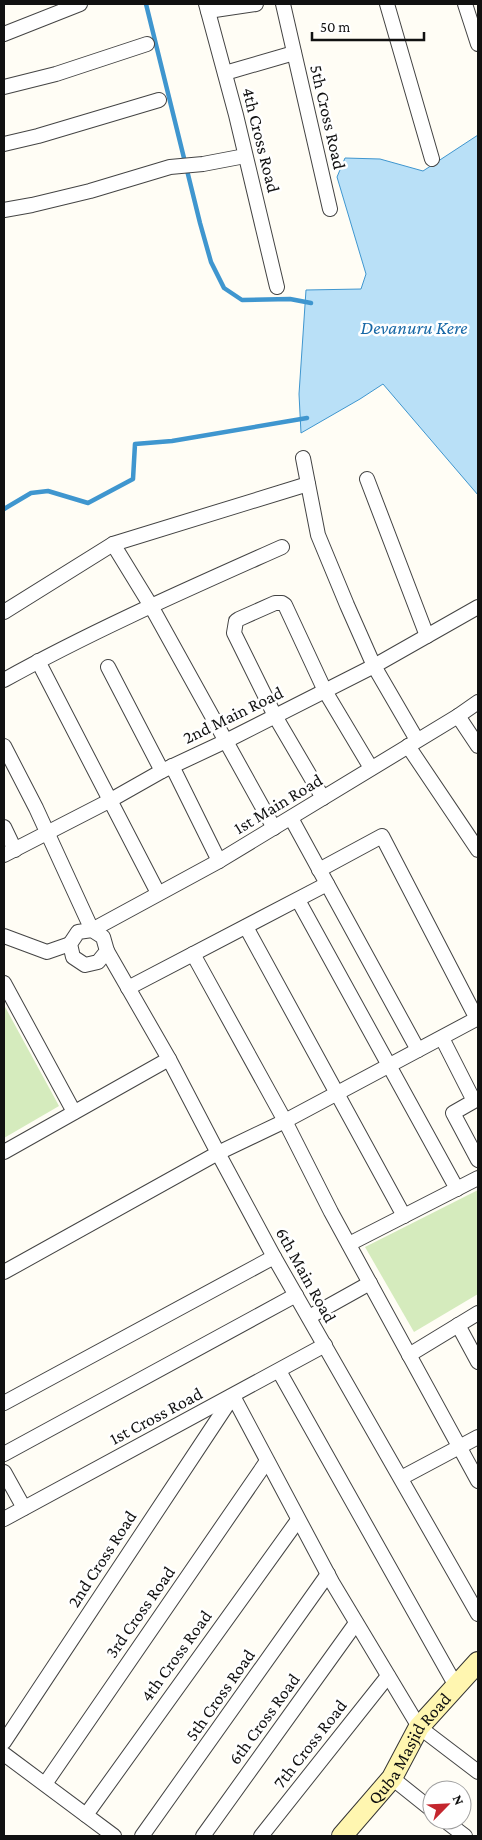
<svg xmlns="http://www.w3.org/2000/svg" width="482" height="1840" viewBox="0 0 482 1840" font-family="'Crimson Pro',serif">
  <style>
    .green { fill: #d5ebbd }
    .water { fill: #b9e0f7; stroke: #3f96cf }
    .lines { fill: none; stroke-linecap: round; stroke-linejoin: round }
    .stream { stroke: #3f96cf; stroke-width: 4.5 }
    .street-casing { stroke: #444; stroke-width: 16 }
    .secondary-casing { stroke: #333; stroke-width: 22 }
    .street { stroke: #fff; stroke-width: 14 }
    .secondary { stroke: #fff6b0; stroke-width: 20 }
    .labels { text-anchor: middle; stroke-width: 5; stroke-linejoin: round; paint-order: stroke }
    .street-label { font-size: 18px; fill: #111; stroke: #fff }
    .water-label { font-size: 19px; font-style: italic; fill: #1768a6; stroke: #fff }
  </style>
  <rect width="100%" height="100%" fill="#fffdf5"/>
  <!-- green -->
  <g class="green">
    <polygon points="4,1005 59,1106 4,1138"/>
    <polygon points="478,1190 478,1294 414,1332 365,1247"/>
  </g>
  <!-- water -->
  <polygon class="water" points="478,135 478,495 383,384 360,399 301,433 299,394 306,290 361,289 366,274 337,177 345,158 380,159 423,171"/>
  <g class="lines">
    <!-- stream -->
    <g class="stream">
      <polyline points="146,4 200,223 211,262 224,288 242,300 290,299 311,303"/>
      <polyline points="4,509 31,493 48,491 88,503 133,479 135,444 172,441 307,418"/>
    </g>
    <!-- street casing -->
    <g class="street-casing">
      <g id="street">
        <polyline points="206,4 236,115 277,287"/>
        <polyline points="283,4 330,209"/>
        <polyline points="387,4 432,159"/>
        <polyline points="465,4 478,44"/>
        <polyline points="208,11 256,4"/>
        <polyline points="4,34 80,4"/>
        <polyline points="225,73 294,53"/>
        <polyline points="4,87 56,74 147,44"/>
        <polyline points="4,144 38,136 159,100"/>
        <polyline points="4,210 32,205 90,191 170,167 203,164 245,156"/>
        <polyline points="303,458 318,535 347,605 374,666 417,740"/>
        <polyline points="367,479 427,636"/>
        <polyline points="113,544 151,606 274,828"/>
        <polyline points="4,612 113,544 308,484"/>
        <polyline points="38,661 158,893"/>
        <polyline points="108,667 162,771"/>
        <path d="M4,680c90,-50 184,-91 278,-133"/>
        <polyline points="458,716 478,746"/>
        <polyline points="4,746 36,808 92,930 219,861 458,716 478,702"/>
        <polyline points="408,746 478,850"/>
        <polyline points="172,766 219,861"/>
        <polyline points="323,798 275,716 234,633 236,621 239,619 275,603 282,603 285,605 325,691 371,768"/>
        <polyline points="291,818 418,1050"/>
        <polyline points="4,827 15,850"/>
        <polyline points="4,855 109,801 162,771 226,741 374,666 478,607"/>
        <polyline points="319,870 382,836 477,1019"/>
        <polyline points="298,900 457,1189"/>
        <polyline points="246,927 404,1216"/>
        <polygon points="92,930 103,937 107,951 98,962 85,965 73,957 70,944 78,932"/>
        <polyline points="4,936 47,952 70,944"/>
        <polyline points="107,951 169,1059 218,1153 274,1257 478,1614"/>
        <polyline points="193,954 285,1121 331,1212 478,1481"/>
        <polyline points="4,983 74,1112"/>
        <polyline points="128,988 327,884"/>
        <polyline points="442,1038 474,1101 453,1113 478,1160"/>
        <polyline points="4,1152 169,1059"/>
        <polyline points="349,1244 478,1178"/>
        <polyline points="4,1272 218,1153 285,1121 478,1018"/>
        <polyline points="309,1317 370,1283"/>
        <polyline points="458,1325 478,1362"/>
        <polyline points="409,1355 478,1313"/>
        <polyline points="279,1371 456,1686"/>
        <polyline points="4,1403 274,1257"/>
        <polyline points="4,1454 296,1295"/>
        <polyline points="4,1472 24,1508"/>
        <polyline points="401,1478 478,1437"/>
        <polyline points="4,1519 325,1345"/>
        <polyline points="4,1742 233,1396 332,1582 419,1727 478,1772"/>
        <polyline points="4,1754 114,1836"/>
        <polyline points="392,1778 432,1810"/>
        <polyline points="45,1784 267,1461"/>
        <polyline points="86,1815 298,1520"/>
        <polyline points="444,1820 465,1836"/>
        <polyline points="142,1836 328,1574"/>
        <polyline points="203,1836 356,1623"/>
        <polyline points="261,1836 388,1676"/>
      </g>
    </g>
    <!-- secondary casing -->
    <g class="secondary-casing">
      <g id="secondary">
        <path id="s1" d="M342,1836l50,-58 27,-51 59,-65"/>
      </g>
    </g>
    <!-- street -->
    <use href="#street" class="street"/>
    <!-- secondary -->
    <use href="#secondary" class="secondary"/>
  </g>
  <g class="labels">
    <!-- street labels -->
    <g class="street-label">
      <text transform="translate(328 117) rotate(77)" y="6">5th Cross Road</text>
      <text transform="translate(261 140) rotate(76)" y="6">4th Cross Road</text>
      <text transform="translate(233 715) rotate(-26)" y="6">2nd Main Road</text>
      <text transform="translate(278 804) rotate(-31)" y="6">1st Main Road</text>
      <text transform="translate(306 1275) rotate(61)" y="6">6th Main Road</text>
      <text transform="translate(156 1416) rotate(-28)" y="6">1st Cross Road</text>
      <text transform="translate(102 1559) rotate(-57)" y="6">2nd Cross Road</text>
      <text transform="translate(140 1612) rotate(-55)" y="6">3rd Cross Road</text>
      <text transform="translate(176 1656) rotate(-54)" y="6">4th Cross Road</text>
      <text transform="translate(220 1695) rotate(-55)" y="6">5th Cross Road</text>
      <text transform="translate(264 1719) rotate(-54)" y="6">6th Cross Road</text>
      <text transform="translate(310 1744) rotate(-52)" y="6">7th Cross Road</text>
      <text dy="6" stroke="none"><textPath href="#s1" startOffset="111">Quba Masjid Road</textPath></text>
    </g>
    <!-- water labels -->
    <g class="water-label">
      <text x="414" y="334">Devanuru Kere</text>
    </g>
  </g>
  <!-- border -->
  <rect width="482" height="1840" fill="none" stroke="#111111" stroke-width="10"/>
  <!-- north arrow -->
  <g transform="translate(447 1805) rotate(66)"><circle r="24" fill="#ffffff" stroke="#a0a0a0"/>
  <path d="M0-4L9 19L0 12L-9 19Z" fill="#c4262e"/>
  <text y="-8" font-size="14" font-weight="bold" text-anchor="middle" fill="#111111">N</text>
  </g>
  <!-- scale -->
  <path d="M312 32v8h112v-8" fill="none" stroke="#111111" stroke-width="2.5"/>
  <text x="320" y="32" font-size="15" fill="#111111" stroke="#ffffff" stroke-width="4" paint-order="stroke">50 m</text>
</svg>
